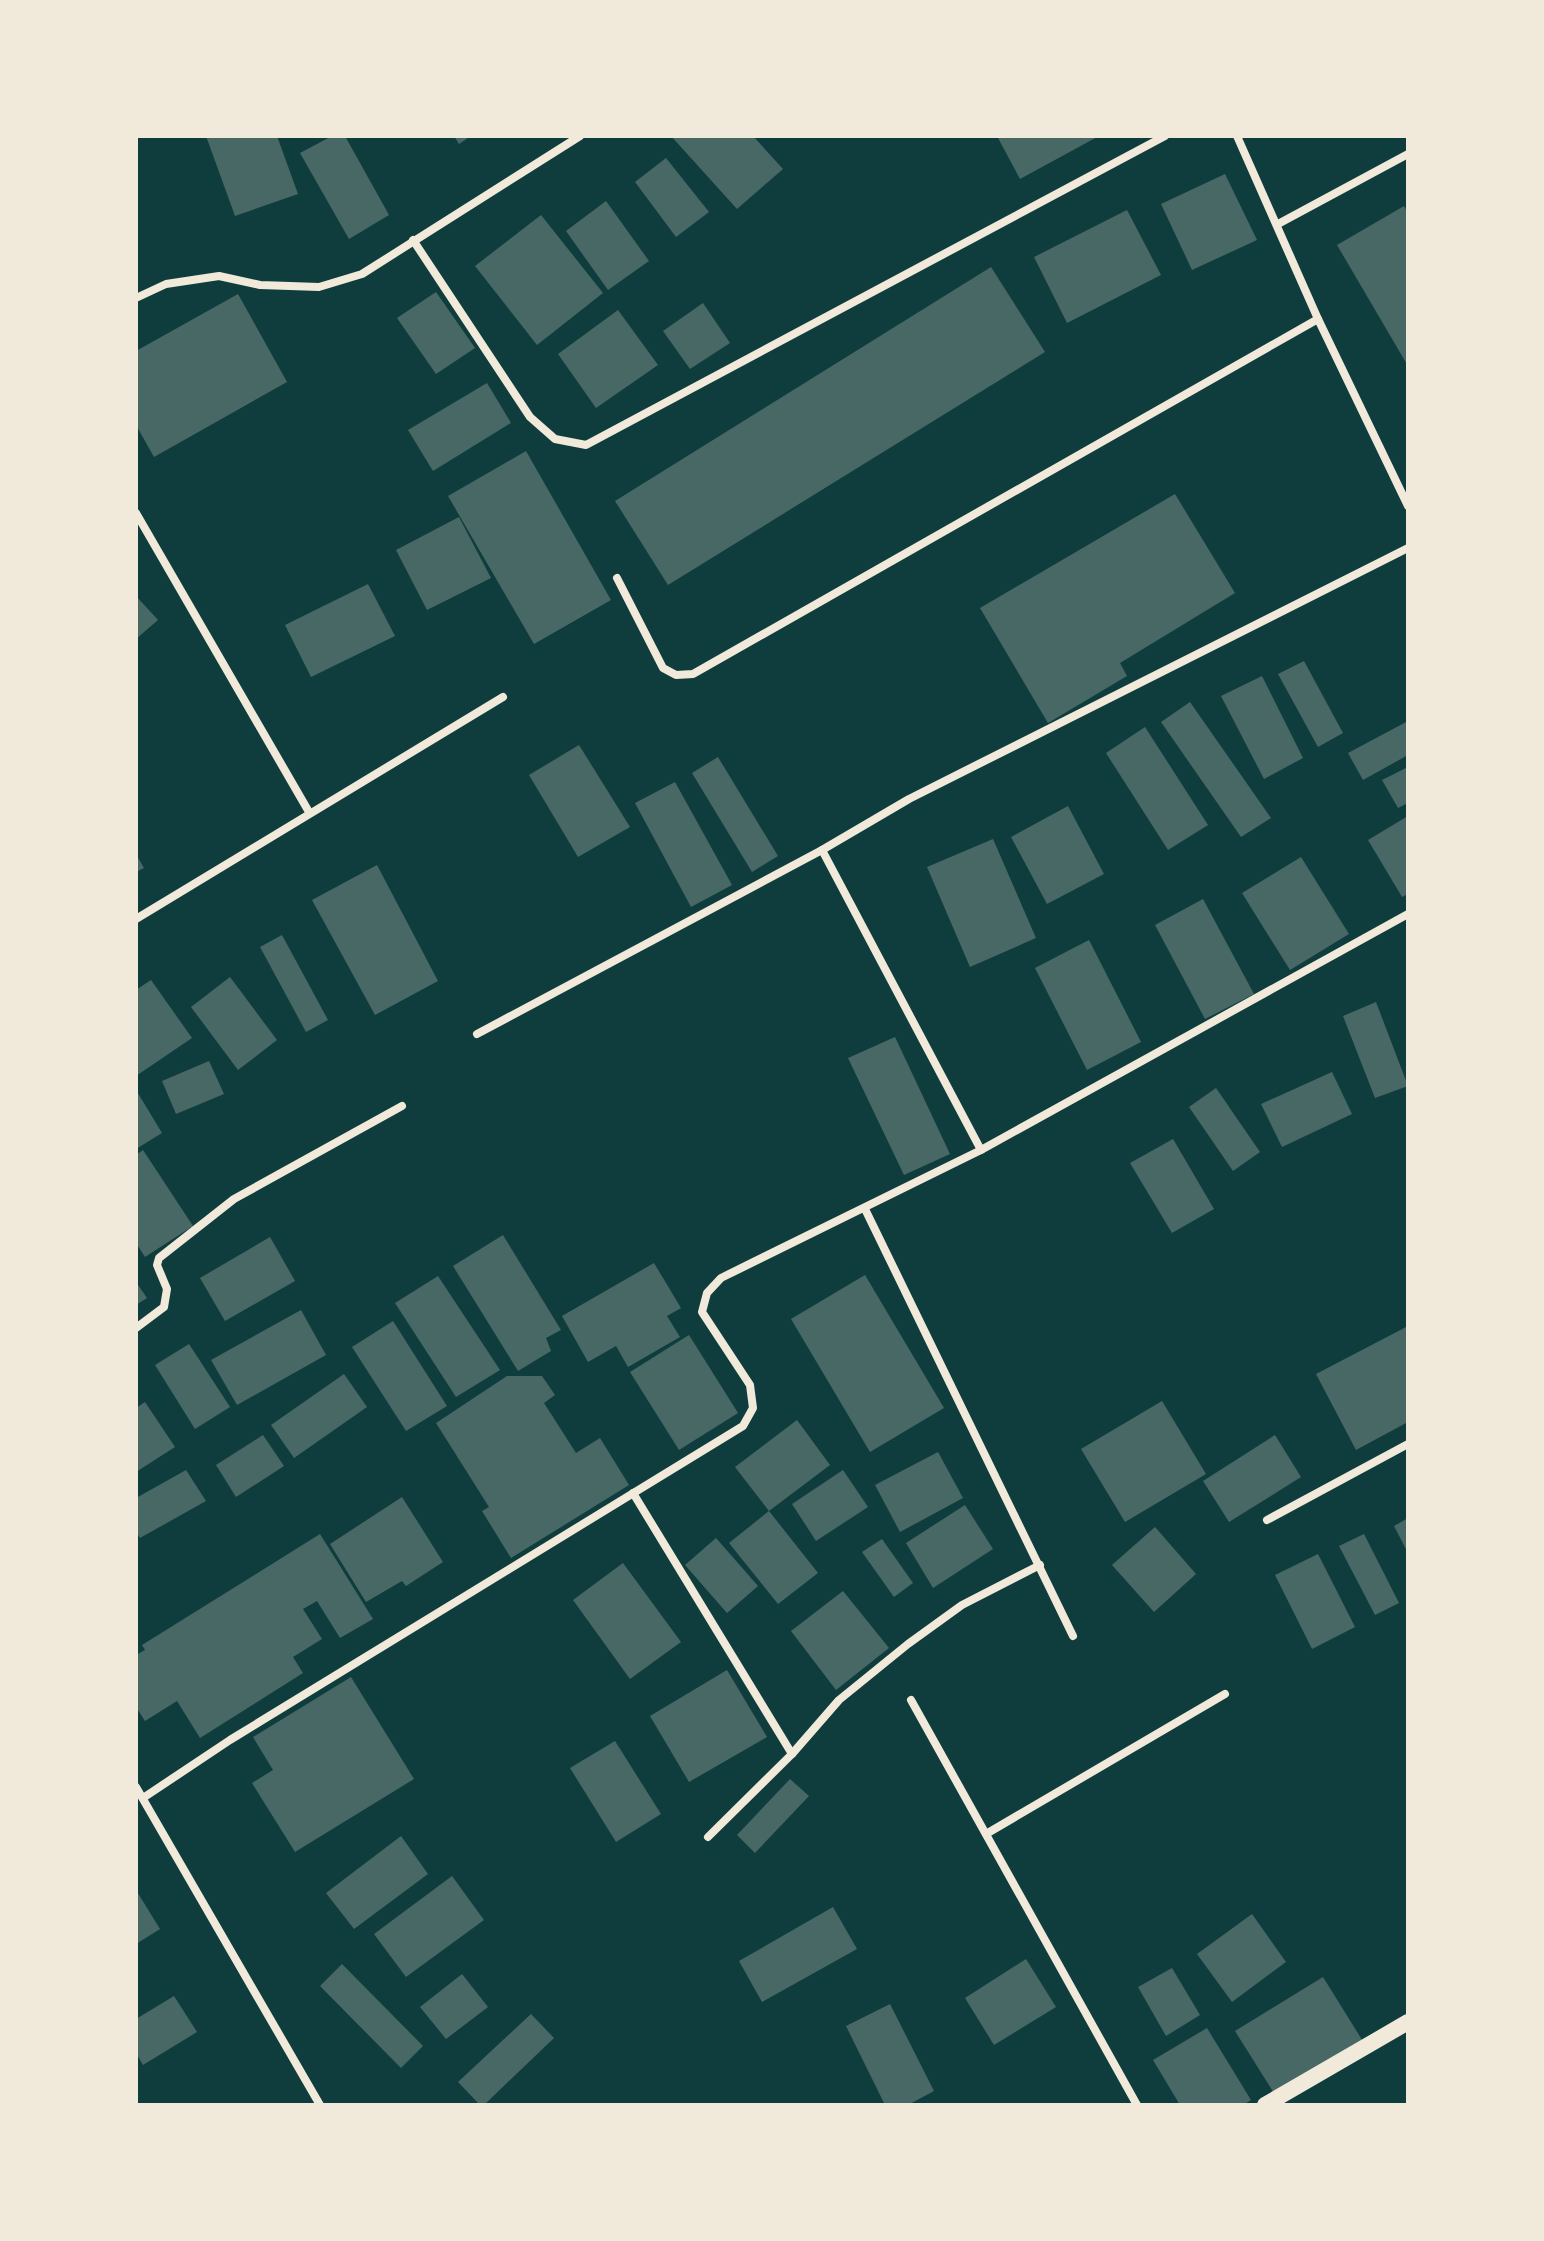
<svg xmlns="http://www.w3.org/2000/svg" width="1544" height="2241" viewBox="0 0 1544 2241" font-family="Manrope,sans-serif">
  <style>
    .building { fill: #486865 }
    .lines { fill: none; stroke-linecap: round; stroke-linejoin: round }
    .minor { stroke: #f1e9da; stroke-width: 8 }
    .secondary { stroke: #f1e9da; stroke-width: 16 }
  </style>
  <rect width="100%" height="100%" fill="#0f3d3e"/>
  <!-- building -->
  <g class="building">
    <polygon points="206,136 277,136 298,194 235,216"/>
    <polygon points="332,136 345,136 389,215 349,239 300,153"/>
    <polygon points="454,136 471,136 459,144"/>
    <polygon points="671,136 753,136 783,169 737,209"/>
    <polygon points="997,136 1099,136 1020,179"/>
    <polygon points="666,158 709,212 676,237 635,182"/>
    <polygon points="1225,174 1257,240 1192,270 1161,204"/>
    <polygon points="606,201 649,261 608,290 566,231"/>
    <polygon points="1404,206 1408,213 1408,366 1337,245"/>
    <polygon points="1127,210 1161,275 1067,323 1034,257"/>
    <polygon points="541,215 603,293 537,345 475,266"/>
    <polygon points="991,267 1045,352 668,585 615,501"/>
    <polygon points="436,292 475,348 436,374 397,318"/>
    <polygon points="238,294 287,382 154,457 136,425 136,351"/>
    <polygon points="703,303 730,343 690,369 663,331"/>
    <polygon points="618,310 658,365 596,408 558,354"/>
    <polygon points="487,383 511,423 433,471 408,430"/>
    <polygon points="526,451 611,600 534,644 448,496"/>
    <polygon points="1175,494 1235,593 1120,663 1127,676 1048,723 980,608"/>
    <polygon points="459,517 491,578 427,610 396,550"/>
    <polygon points="368,584 395,636 311,677 285,625"/>
    <polygon points="136,596 158,620 136,639"/>
    <polygon points="1304,661 1343,733 1318,747 1278,674"/>
    <polygon points="1262,676 1303,758 1264,779 1221,696"/>
    <polygon points="1190,702 1271,818 1241,837 1161,722"/>
    <polygon points="1408,721 1408,755 1363,780 1348,753"/>
    <polygon points="1145,727 1208,825 1168,850 1106,753"/>
    <polygon points="579,745 630,827 578,857 529,775"/>
    <polygon points="718,757 778,856 752,872 692,773"/>
    <polygon points="1408,767 1408,803 1398,808 1382,780"/>
    <polygon points="675,782 732,885 691,907 635,803"/>
    <polygon points="1068,806 1104,874 1047,904 1011,837"/>
    <polygon points="1408,816 1408,894 1402,897 1368,840"/>
    <polygon points="993,839 1036,938 970,967 927,867"/>
    <polygon points="136,854 144,868 136,872"/>
    <polygon points="1301,857 1349,934 1290,970 1242,893"/>
    <polygon points="377,865 438,981 375,1015 312,900"/>
    <polygon points="1203,899 1254,994 1205,1019 1155,925"/>
    <polygon points="282,935 328,1020 306,1032 260,947"/>
    <polygon points="1089,940 1141,1042 1087,1070 1035,968"/>
    <polygon points="230,977 277,1040 238,1070 191,1007"/>
    <polygon points="151,980 192,1038 136,1076 136,990"/>
    <polygon points="1376,1002 1408,1086 1375,1098 1343,1016"/>
    <polygon points="895,1037 950,1154 904,1175 848,1058"/>
    <polygon points="209,1061 224,1094 176,1114 162,1081"/>
    <polygon points="1332,1072 1352,1114 1282,1147 1261,1104"/>
    <polygon points="1216,1088 1260,1152 1233,1171 1189,1107"/>
    <polygon points="136,1090 162,1133 136,1149"/>
    <polygon points="1173,1139 1214,1209 1172,1233 1130,1163"/>
    <polygon points="143,1150 193,1226 145,1257 136,1243 136,1155"/>
    <polygon points="503,1235 561,1330 546,1338 551,1351 518,1371 453,1266"/>
    <polygon points="270,1237 295,1281 225,1321 200,1278"/>
    <polygon points="654,1263 681,1308 667,1316 680,1337 628,1367 616,1346 588,1362 562,1316"/>
    <polygon points="865,1275 944,1408 870,1452 791,1319"/>
    <polygon points="438,1276 500,1370 456,1397 395,1303"/>
    <polygon points="136,1282 147,1298 136,1305"/>
    <polygon points="301,1310 326,1355 237,1405 211,1360"/>
    <polygon points="393,1321 447,1406 406,1431 352,1347"/>
    <polygon points="1408,1326 1408,1422 1356,1450 1316,1374"/>
    <polygon points="689,1335 738,1413 679,1450 630,1372"/>
    <polygon points="189,1344 230,1407 195,1429 155,1365"/>
    <polygon points="344,1374 367,1407 294,1458 271,1425"/>
    <polygon points="507,1376 542,1376 555,1395 544,1403 576,1453 600,1438 629,1485 511,1558 482,1511 489,1507 436,1423"/>
    <polygon points="1162,1401 1206,1474 1125,1522 1081,1449"/>
    <polygon points="145,1402 175,1447 136,1472 136,1408"/>
    <polygon points="797,1420 830,1465 769,1511 735,1467"/>
    <polygon points="263,1435 284,1466 236,1497 216,1465"/>
    <polygon points="1275,1435 1301,1477 1229,1522 1203,1481"/>
    <polygon points="938,1452 963,1498 900,1532 875,1485"/>
    <polygon points="186,1470 206,1501 140,1538 136,1532 136,1498"/>
    <polygon points="843,1470 868,1507 816,1541 792,1504"/>
    <polygon points="402,1497 443,1562 406,1586 402,1581 366,1602 330,1544"/>
    <polygon points="965,1505 993,1549 933,1588 906,1543"/>
    <polygon points="769,1511 818,1573 778,1604 729,1543"/>
    <polygon points="1408,1518 1408,1553 1394,1526"/>
    <polygon points="1155,1527 1196,1574 1154,1612 1112,1565"/>
    <polygon points="320,1534 373,1619 340,1638 317,1601 303,1609 322,1639 293,1657 303,1673 200,1738 177,1701 145,1721 136,1707 136,1655 145,1650 142,1645"/>
    <polygon points="1364,1534 1399,1603 1375,1615 1339,1546"/>
    <polygon points="716,1538 758,1586 727,1613 685,1565"/>
    <polygon points="882,1539 913,1583 894,1597 862,1552"/>
    <polygon points="1318,1554 1355,1627 1312,1649 1275,1575"/>
    <polygon points="623,1563 681,1642 630,1679 573,1600"/>
    <polygon points="843,1591 889,1648 836,1690 791,1631"/>
    <polygon points="727,1670 767,1737 689,1782 650,1716"/>
    <polygon points="351,1677 414,1779 295,1852 252,1783 273,1770 253,1737"/>
    <polygon points="615,1741 661,1814 616,1842 570,1768"/>
    <polygon points="790,1779 809,1796 755,1853 737,1835"/>
    <polygon points="401,1836 428,1874 354,1929 326,1893"/>
    <polygon points="452,1876 484,1920 406,1977 374,1934"/>
    <polygon points="136,1890 160,1929 136,1944"/>
    <polygon points="833,1907 857,1949 762,2002 739,1961"/>
    <polygon points="1252,1914 1286,1962 1232,2002 1197,1954"/>
    <polygon points="1026,1959 1056,2007 994,2045 965,1998"/>
    <polygon points="342,1964 423,2046 401,2068 320,1986"/>
    <polygon points="1172,1968 1200,2015 1166,2036 1138,1987"/>
    <polygon points="462,1974 488,2007 446,2039 420,2007"/>
    <polygon points="1323,1977 1364,2043 1277,2098 1235,2031"/>
    <polygon points="174,1996 197,2032 143,2065 136,2053 136,2019"/>
    <polygon points="890,2004 934,2091 908,2105 885,2105 846,2026"/>
    <polygon points="531,2014 554,2038 484,2105 480,2105 458,2082"/>
    <polygon points="1207,2028 1251,2100 1243,2105 1180,2105 1153,2060"/>
  </g>
  <g class="lines">
    <!-- minor -->
    <g class="minor">
      <polyline points="1237,136 1318,319 1408,506"/>
      <polyline points="1278,224 1408,154"/>
      <polyline points="413,240 530,417 555,439 586,445 1165,136"/>
      <polyline points="136,298 166,284 219,276 260,285 319,287 362,274 580,136"/>
      <polyline points="136,513 309,812"/>
      <polyline points="617,578 663,668 676,675 693,674 1318,319"/>
      <polyline points="136,919 503,697"/>
      <polyline points="477,1034 822,850"/>
      <polyline points="981,1150 822,850 909,799 1408,548"/>
      <polyline points="865,1209 1073,1636"/>
      <polyline points="136,1328 164,1307 167,1289 157,1265 159,1258 234,1199 402,1106"/>
      <polyline points="633,1493 792,1754"/>
      <polyline points="1267,1520 1408,1444"/>
      <polyline points="911,1700 1137,2105"/>
      <polyline points="136,1787 320,2105"/>
      <polyline points="143,1798 230,1740 743,1426 753,1408 750,1385 702,1312 707,1293 721,1278 981,1150 1408,914"/>
      <polyline points="986,1834 1225,1694"/>
      <polyline points="708,1837 792,1754 839,1700 908,1644 962,1605 1040,1565"/>
    </g>
    <!-- secondary -->
    <polyline class="secondary" points="1265,2105 1408,2022"/>
  </g>
  <!-- border -->
  <rect width="1544" height="2241" fill="none" stroke="#f1e9da" stroke-width="276"/>
</svg>
